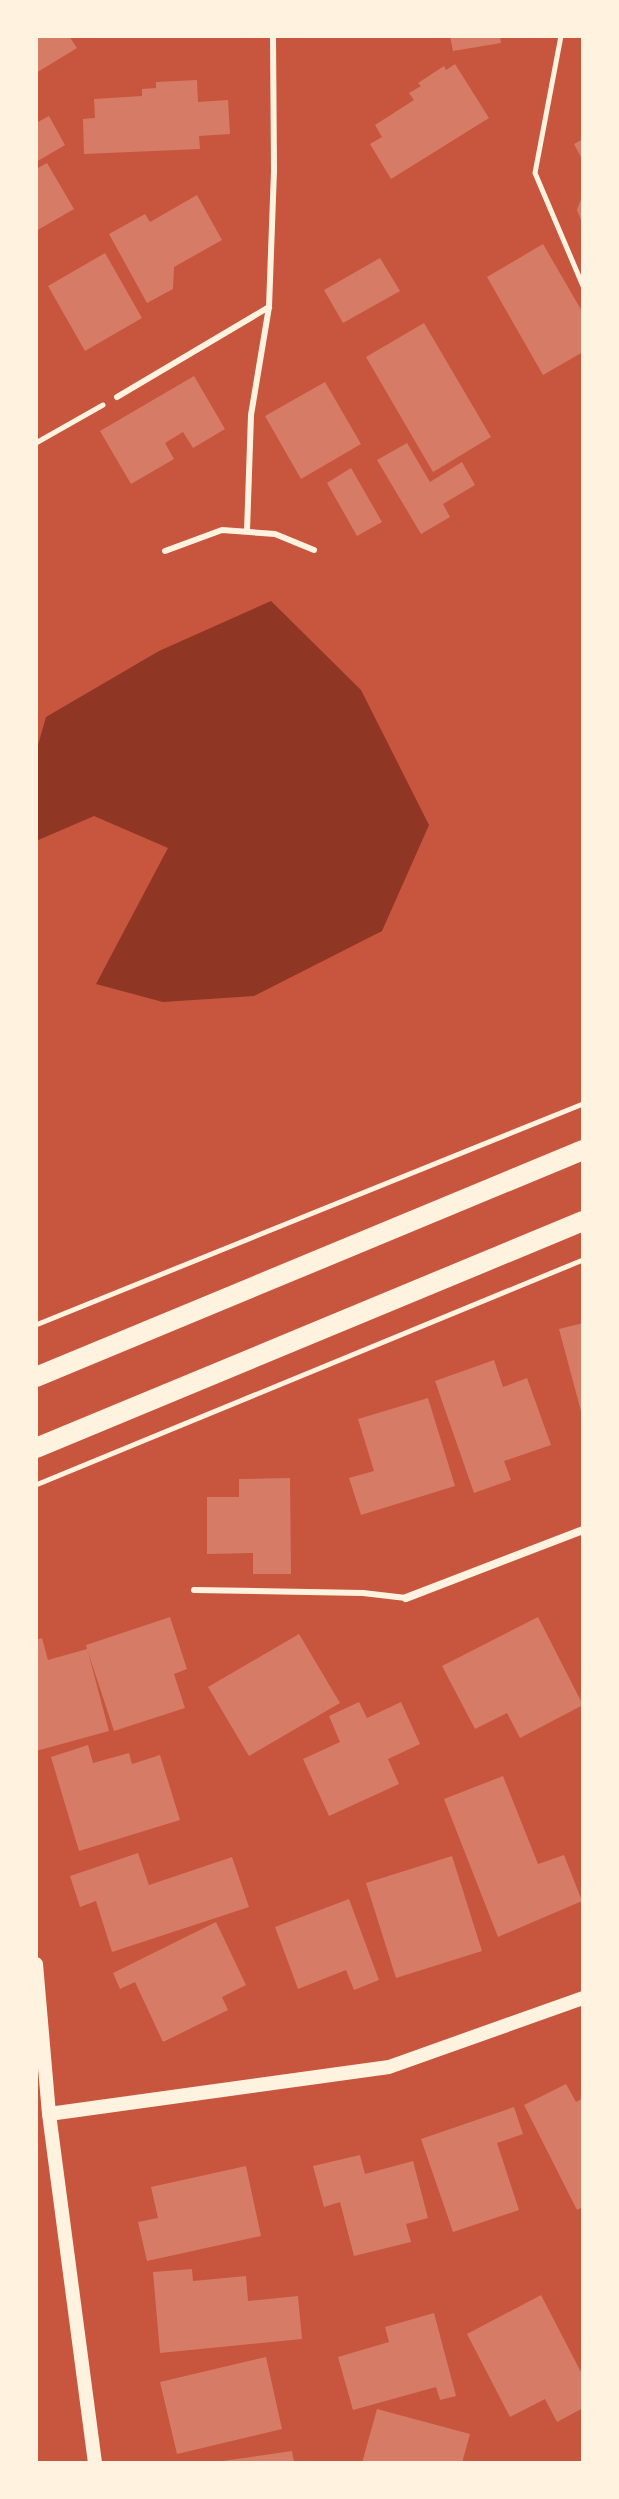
<svg xmlns="http://www.w3.org/2000/svg" width="619" height="2499" viewBox="0 0 619 2499" font-family="Mulish,sans-serif">
  <style>
    .water { fill: #8f3625 }
    .building { fill: #d67c66 }
    .lines { fill: none; stroke-linecap: round; stroke-linejoin: round }
    .path { stroke: #fff3e0; stroke-width: 5 }
    .service { stroke: #fff3e0; stroke-width: 6 }
    .minor { stroke: #fff3e0; stroke-width: 8 }
    .tertiary { stroke: #fff3e0; stroke-width: 14 }
    .primary { stroke: #fff3e0; stroke-width: 20 }
  </style>
  <rect width="100%" height="100%" fill="#c8553d"/>
  <!-- water -->
  <polygon class="water" points="271,601 361,690 429,825 382,931 254,996 163,1002 96,984 168,848 94,816 36,841 36,752 46,717 159,651"/>
  <!-- building -->
  <g class="building">
    <polygon points="36,36 69,36 77,48 36,73"/>
    <polygon points="450,36 500,36 501,43 453,51"/>
    <polygon points="455,64 489,118 391,179 370,144 382,137 375,125 414,100 409,93 421,86 418,83 444,66 446,70"/>
    <polygon points="197,80 198,102 228,100 230,134 199,136 200,149 84,154 83,119 95,118 94,99 142,96 142,89 156,88 156,82"/>
    <polygon points="49,116 65,145 36,162 36,123"/>
    <polygon points="583,139 583,161 574,144"/>
    <polygon points="47,163 74,209 36,231 36,169"/>
    <polygon points="583,194 583,225 577,210"/>
    <polygon points="197,195 222,240 174,267 173,289 147,303 109,234 145,214 150,222"/>
    <polygon points="543,244 583,313 583,352 543,375 487,277"/>
    <polygon points="105,253 142,318 85,351 48,286"/>
    <polygon points="380,258 400,291 343,323 324,290"/>
    <polygon points="424,323 491,437 433,472 366,357"/>
    <polygon points="194,376 225,429 193,448 183,432 165,443 174,459 131,484 100,431"/>
    <polygon points="325,382 361,444 301,479 265,416"/>
    <polygon points="407,443 430,482 462,462 475,485 443,504 450,517 421,534 377,460"/>
    <polygon points="351,468 382,522 357,536 327,483"/>
    <polygon points="583,1323 583,1415 582,1415 559,1329"/>
    <polygon points="494,1360 503,1387 527,1378 551,1445 504,1461 511,1480 474,1493 435,1381"/>
    <polygon points="428,1398 455,1486 361,1515 349,1478 374,1471 358,1419"/>
    <polygon points="290,1478 291,1574 253,1574 253,1553 207,1554 207,1497 239,1497 239,1479"/>
    <polygon points="170,1617 187,1669 174,1674 185,1708 114,1731 88,1652 109,1731 36,1751 36,1640 42,1638 48,1660 87,1649 86,1645"/>
    <polygon points="538,1617 583,1705 520,1738 507,1713 475,1729 442,1666"/>
    <polygon points="299,1634 340,1703 249,1756 208,1687"/>
    <polygon points="359,1702 367,1718 401,1702 420,1744 388,1759 399,1784 329,1816 303,1759 340,1742 329,1716"/>
    <polygon points="88,1745 93,1763 129,1753 132,1764 160,1755 180,1820 79,1851 51,1757"/>
    <polygon points="503,1776 538,1864 564,1855 582,1901 498,1937 444,1799"/>
    <polygon points="138,1853 149,1885 232,1857 249,1907 112,1952 96,1901 80,1907 70,1876"/>
    <polygon points="452,1856 482,1951 396,1978 366,1883"/>
    <polygon points="349,1899 379,1980 354,1990 346,1970 298,1989 275,1927"/>
    <polygon points="216,1922 246,1985 222,1997 228,2010 163,2042 135,1982 120,1989 113,1973"/>
    <polygon points="566,2084 576,2102 583,2098 583,2207 577,2210 524,2105"/>
    <polygon points="514,2107 523,2134 497,2143 519,2210 453,2232 421,2139"/>
    <polygon points="360,2155 365,2174 413,2161 428,2218 406,2224 411,2242 354,2256 340,2202 324,2207 313,2166"/>
    <polygon points="246,2166 261,2236 147,2261 138,2222 158,2218 151,2187"/>
    <polygon points="192,2269 193,2281 246,2276 248,2301 298,2296 302,2339 160,2353 153,2272"/>
    <polygon points="541,2295 583,2376 583,2408 557,2422 545,2399 510,2417 467,2334"/>
    <polygon points="434,2313 456,2396 440,2400 436,2387 353,2410 338,2357 389,2342 385,2327"/>
    <polygon points="266,2357 282,2429 177,2454 160,2382"/>
    <polygon points="377,2409 470,2434 462,2463 362,2463"/>
    <polygon points="292,2451 294,2463 223,2463 223,2461"/>
  </g>
  <g class="lines">
    <!-- path -->
    <g class="path">
      <polyline points="561,36 535,173 583,286"/>
      <polyline points="36,443 103,405"/>
      <polyline points="36,1325 583,1104"/>
      <polyline points="36,1485 583,1260"/>
    </g>
    <!-- service -->
    <g class="service">
      <polyline points="117,397 269,307"/>
      <polyline points="247,531 251,415 269,307 274,171 273,36"/>
      <polyline points="165,551 222,530 275,534 314,550"/>
      <polyline points="194,1590 363,1593 406,1598"/>
    </g>
    <!-- minor -->
    <polyline class="minor" points="406,1598 583,1530"/>
    <!-- tertiary -->
    <g class="tertiary">
      <polyline points="36,1964 49,2114 95,2463"/>
      <polyline points="49,2114 389,2067 583,1998"/>
    </g>
    <!-- primary -->
    <g class="primary">
      <polyline points="36,1377 583,1150"/>
      <polyline points="36,1448 583,1221"/>
    </g>
  </g>
  <!-- border -->
  <rect width="619" height="2499" fill="none" stroke="#fff3e0" stroke-width="76"/>
</svg>
